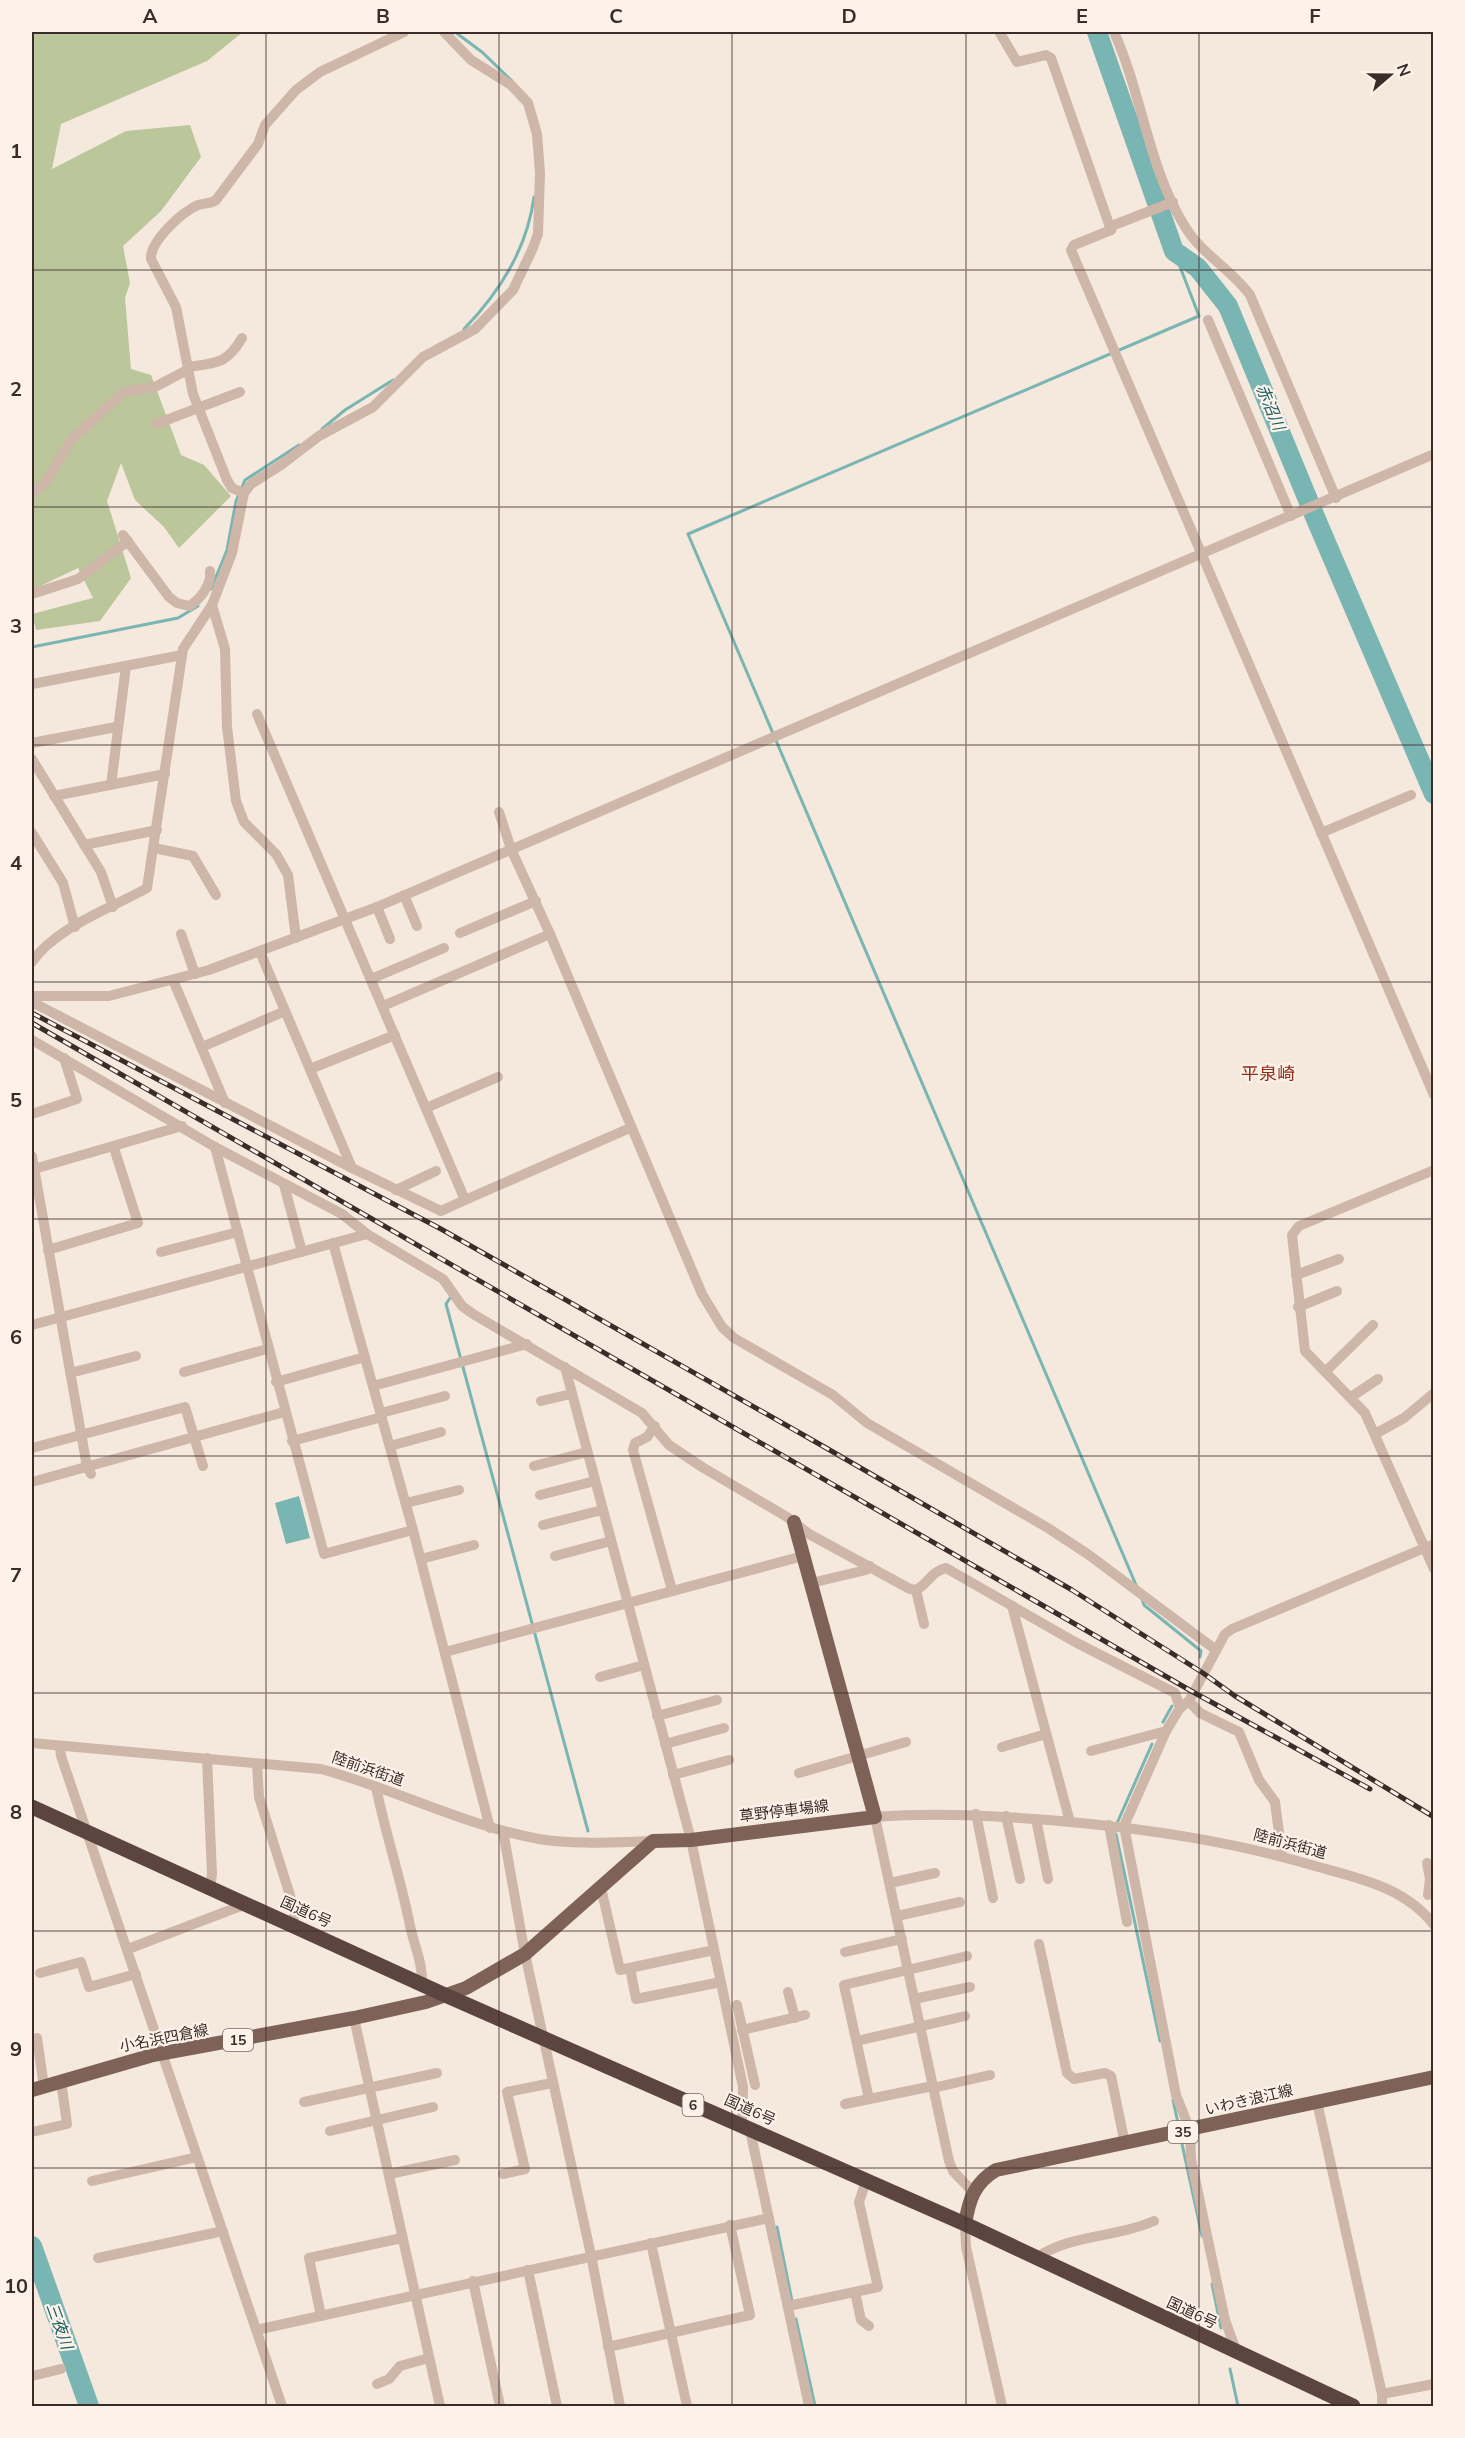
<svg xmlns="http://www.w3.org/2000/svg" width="1465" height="2438" viewBox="0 0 1465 2438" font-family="Mulish,'Noto Sans JP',sans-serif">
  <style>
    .green { fill: #bbc69b }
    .water { fill: #79b5b2 }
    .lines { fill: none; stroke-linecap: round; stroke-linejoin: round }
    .stream { stroke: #79b5b2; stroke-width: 3 }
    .river { stroke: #79b5b2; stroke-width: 20 }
    .minor { stroke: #ceb6a8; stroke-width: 10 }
    .major { stroke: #7e6258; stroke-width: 14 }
    .highway { stroke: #5c453f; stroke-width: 15 }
    .rail-casing { stroke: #3a2d29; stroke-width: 5 }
    .rail { stroke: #fcf2ea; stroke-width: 3; stroke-dasharray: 9; stroke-linecap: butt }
    .grid { fill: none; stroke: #3a2d29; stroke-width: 1.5; stroke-opacity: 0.55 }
    .labels { text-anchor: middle; stroke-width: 4.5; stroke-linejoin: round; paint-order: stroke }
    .shield { fill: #fcf2ea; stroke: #746863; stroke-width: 1.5 }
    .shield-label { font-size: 14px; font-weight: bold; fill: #3a2d29 }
    .street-label { font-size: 15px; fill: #3a2d29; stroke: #fcf2ea }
    .water-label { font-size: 16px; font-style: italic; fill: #1a605f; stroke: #fcf2ea }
    .quarter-label { font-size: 18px; fill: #912c1a; stroke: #fcf2ea }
    .neatline { fill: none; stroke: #3a2d29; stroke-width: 2 }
    .grid-label { font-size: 20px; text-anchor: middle; font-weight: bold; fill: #3a2d29 }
  </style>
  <rect width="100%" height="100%" fill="#f5e8dd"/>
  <!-- green -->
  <polygon class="green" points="32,32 243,32 207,61 61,124 52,169 126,131 190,125 201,157 161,211 123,246 130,283 125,298 131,369 151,375 181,455 204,465 231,496 179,548 164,527 135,500 121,463 107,501 131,578 100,621 36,630 32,614 93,598 78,568 32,590"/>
  <!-- water -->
  <polygon class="water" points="299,1496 310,1538 286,1544 275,1503"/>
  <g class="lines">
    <!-- stream -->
    <g class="stream">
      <polyline points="455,32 482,52 512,81"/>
      <path d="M464,329c36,-37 63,-80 70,-132"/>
      <polyline points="322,429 345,410 393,380"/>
      <polyline points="211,589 227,550 236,501 245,480 299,445"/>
      <polyline points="32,647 178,618 198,606"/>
      <polyline points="450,1298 446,1304 588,1831"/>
      <polyline points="1136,1585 688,534 1199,316 1174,251"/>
      <polyline points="1142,1599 1144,1605 1201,1651 1200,1657"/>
      <polyline points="1163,1722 1172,1706"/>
      <polyline points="1118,1821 1152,1744"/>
      <polyline points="1116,1834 1160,2041"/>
      <polyline points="1173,2100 1178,2123"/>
      <polyline points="1182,2144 1202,2236"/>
      <polyline points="777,2227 792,2301"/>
      <polyline points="1212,2284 1221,2328"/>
      <polyline points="796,2319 815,2406"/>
      <polyline points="1230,2369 1238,2406"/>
    </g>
    <!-- river -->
    <g class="river">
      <polyline points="1097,32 1174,251 1198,268 1228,306 1318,524 1434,794"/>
      <polyline points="32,2246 89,2406"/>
    </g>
    <!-- minor -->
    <g class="minor">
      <path d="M1114,32c28,62 34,134 70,193 16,28 47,44 66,70l86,203"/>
      <polyline points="1000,33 1017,62 1046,55 1051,58 1111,230"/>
      <polyline points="1173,202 1114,225 1111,230 1074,245 1071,250 1434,1095"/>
      <polyline points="1208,320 1291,516"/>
      <path d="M188,367c28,-4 39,-3 54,-29"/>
      <polyline points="156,424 240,392"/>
      <polyline points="32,493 46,482 71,440 124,392 155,387 189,369"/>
      <path d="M244,493l-12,-5 -5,-8 -34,-86 -17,-87 -25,-48c-1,-18 31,-47 47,-54 6,-2 12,-1 18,-5l42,-56 7,-19 31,-35 24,-18 84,-40"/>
      <path d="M123,535l46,62 8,6 12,3c11,-6 23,-22 21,-35"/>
      <polyline points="32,594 78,579 128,541"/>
      <polyline points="32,684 182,655"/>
      <polyline points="257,714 465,1200"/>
      <polyline points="32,743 116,727"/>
      <polyline points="32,759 101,872 113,907"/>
      <polyline points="111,785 126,666"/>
      <polyline points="54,796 165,774"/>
      <polyline points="499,812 511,849 550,934 702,1294 722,1327 734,1338 833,1395 867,1423 1048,1528 1089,1555 1216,1650"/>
      <polyline points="32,833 63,883 75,927"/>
      <polyline points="1321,833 1411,795"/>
      <polyline points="84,845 157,830"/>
      <polyline points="154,848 193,856 216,895"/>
      <polyline points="404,895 417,926"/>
      <polyline points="377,907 390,939"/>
      <polyline points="460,933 536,901"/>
      <polyline points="181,934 195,974"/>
      <polyline points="296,938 288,875 276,854 244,822 236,801 227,727 225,649 212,605 232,553 244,493 251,484 281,465 319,436 373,407 423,357 475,329 513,290 532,250 538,234 540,173 537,134 528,103 511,85 471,60 444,32"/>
      <polyline points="260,952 352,1168 441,1211 465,1200 630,1128"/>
      <path d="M32,962c24,-35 78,-53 115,-74l36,-239 29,-44"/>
      <polyline points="371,979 444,948"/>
      <polyline points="173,980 225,1103"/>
      <polyline points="32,996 109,996 209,970 377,907 1434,454"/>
      <polyline points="32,1002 352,1168"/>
      <polyline points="383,1006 550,934"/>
      <path d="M32,1040l183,107 127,67 25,20 76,45 19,27 11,8 169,99 27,32 33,22 85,50 22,17 101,55 6,1c12,-6 16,-19 30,-22l129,74 100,51 5,15 -14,23 -42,95 52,269 14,35 1,29 18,86 16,75 12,33"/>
      <polyline points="202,1047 285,1011"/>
      <polyline points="310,1069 395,1035"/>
      <polyline points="426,1108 498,1077"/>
      <polyline points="32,1114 77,1099 64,1058"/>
      <polyline points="215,1147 324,1554 413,1530"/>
      <polyline points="32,1156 87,1467 91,1474"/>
      <polyline points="34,1169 182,1126"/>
      <polyline points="1434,1170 1299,1226 1292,1235 1305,1351 1365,1413 1434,1569"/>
      <polyline points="284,1185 302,1252"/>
      <polyline points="396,1190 436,1171"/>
      <polyline points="333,1243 413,1530 490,1828"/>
      <polyline points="48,1250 138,1223 114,1148"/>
      <polyline points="161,1252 238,1232"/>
      <polyline points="1296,1275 1339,1259"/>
      <polyline points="1298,1307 1337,1291"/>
      <polyline points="32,1325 367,1234"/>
      <polyline points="565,1367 691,1840 743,2087 742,2126"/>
      <polyline points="184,1372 267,1349"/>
      <polyline points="1325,1372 1373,1325"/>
      <polyline points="70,1373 136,1356"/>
      <polyline points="276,1382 365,1357"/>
      <polyline points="373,1386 527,1344"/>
      <polyline points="1351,1397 1378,1379"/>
      <polyline points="541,1401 571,1394"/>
      <polyline points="381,1413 445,1396"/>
      <polyline points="655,1426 647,1437 635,1443 633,1450 672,1590"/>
      <polyline points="1375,1434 1404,1418 1434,1393"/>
      <polyline points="292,1441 382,1417"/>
      <polyline points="390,1446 441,1432"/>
      <polyline points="32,1448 185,1407 203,1466"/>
      <polyline points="534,1466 587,1452"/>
      <polyline points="32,1482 284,1412"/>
      <polyline points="540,1495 595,1481"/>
      <polyline points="406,1503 459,1490"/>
      <polyline points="543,1525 602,1510"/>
      <polyline points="555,1556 611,1541"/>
      <polyline points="421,1559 474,1545"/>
      <polyline points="811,1583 866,1570 870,1566"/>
      <polyline points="916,1590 924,1624"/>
      <polyline points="1012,1606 1070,1822"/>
      <polyline points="445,1652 803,1556"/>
      <polyline points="600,1677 644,1665"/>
      <polyline points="1189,1701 1200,1713 1239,1732 1259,1780 1275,1802 1282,1856"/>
      <polyline points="1180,1708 1189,1701 1225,1634 1232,1629 1434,1544"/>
      <polyline points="657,1716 717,1700"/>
      <path d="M32,1743l289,26c74,20 142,56 218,70 36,6 77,3 114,2"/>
      <polyline points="665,1744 724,1728"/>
      <polyline points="60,1747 61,1756 282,2406"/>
      <polyline points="1002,1747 1046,1734"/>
      <polyline points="1091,1751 1166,1731"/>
      <polyline points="207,1758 212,1874 210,1888"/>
      <polyline points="257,1764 259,1797 294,1908 294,1926"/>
      <polyline points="799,1773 906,1742"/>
      <polyline points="673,1775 729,1760"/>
      <path d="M376,1787c9,45 24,89 33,134 4,22 14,41 13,63"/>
      <polyline points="976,1814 993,1898"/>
      <polyline points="1006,1816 1020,1879"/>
      <polyline points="1036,1819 1048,1879"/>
      <polyline points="1109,1825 1127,1922"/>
      <polyline points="503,1831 525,1954 591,2255 620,2406"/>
      <polyline points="1427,1863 1430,1879 1428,1895"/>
      <polyline points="890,1883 935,1873"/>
      <polyline points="601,1888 620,1970 714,1950"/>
      <polyline points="897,1916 960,1902"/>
      <polyline points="1039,1944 1067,2073 1074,2079 1105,2073 1111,2076 1125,2144"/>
      <polyline points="128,1949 246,1904"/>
      <polyline points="845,1952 902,1939"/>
      <polyline points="630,1968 636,1999 721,1982"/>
      <polyline points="40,1973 81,1962 89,1987 136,1974"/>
      <polyline points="788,1992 795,2018"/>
      <polyline points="914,1999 970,1987"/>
      <polyline points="737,2005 755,2085"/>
      <polyline points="354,2018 440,2406"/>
      <polyline points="742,2030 805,2015"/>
      <polyline points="37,2038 44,2087"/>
      <polyline points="857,2041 965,2016"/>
      <polyline points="933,2088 990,2075"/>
      <polyline points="869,2099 844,1985 967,1956"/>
      <polyline points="304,2102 437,2073"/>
      <polyline points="1317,2102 1382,2394 1382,2406"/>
      <polyline points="845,2104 933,2086"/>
      <polyline points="750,2130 809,2406"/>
      <polyline points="330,2131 433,2107"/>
      <polyline points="32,2132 67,2124 61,2081"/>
      <polyline points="389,2174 455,2160"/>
      <polyline points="503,2174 525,2169 507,2092 552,2083"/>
      <polyline points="92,2181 197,2157"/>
      <path d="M973,2192l-20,-21 -4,-10 -74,-344c63,-5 123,-1 185,4 87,8 171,20 255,45 43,12 90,21 119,59"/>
      <polyline points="965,2224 966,2247 1002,2406"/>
      <polyline points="651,2243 687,2406"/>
      <polyline points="98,2258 223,2231"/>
      <path d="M1036,2258c34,-24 80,-20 118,-37"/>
      <polyline points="528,2270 557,2406"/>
      <polyline points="473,2281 500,2406"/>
      <polyline points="855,2292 861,2320 869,2326"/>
      <polyline points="788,2306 878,2287 859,2202 866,2181"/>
      <polyline points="321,2316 309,2258 402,2238"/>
      <polyline points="256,2330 769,2218"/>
      <polyline points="608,2347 750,2315 730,2225"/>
      <polyline points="32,2376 61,2369"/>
      <polyline points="377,2384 389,2379 400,2366 429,2358"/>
      <polyline points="1382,2394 1434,2384"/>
    </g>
    <!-- major -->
    <g class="major">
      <polyline points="32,2090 153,2055 354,2018 426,2002 466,1988 525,1954 653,1841 691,1840 875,1817 794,1522"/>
      <path d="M965,2224c4,-24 9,-41 31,-54l438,-93"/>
    </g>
    <!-- highway -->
    <polyline class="highway" points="32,1807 445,1995 965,2224 1353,2406"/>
    <!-- rail casing -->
    <g class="rail-casing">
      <g id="rail">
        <polyline points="32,1013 441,1229 821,1445 1072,1590 1203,1673 1235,1696 1434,1817"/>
        <polyline points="32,1023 1193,1692 1370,1789"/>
      </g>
    </g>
    <!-- rail -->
    <use href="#rail" class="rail"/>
  </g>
  <!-- grid -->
  <path class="grid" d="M266,32v2374M499,32v2374M732,32v2374M966,32v2374M1199,32v2374M32,270h1402M32,507h1402M32,745h1402M32,982h1402M32,1219h1402M32,1456h1402M32,1693h1402M32,1931h1402M32,2168h1402"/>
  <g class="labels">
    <!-- shield labels -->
    <g class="shield">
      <rect x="223" y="2029" width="30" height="22" rx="4.5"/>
      <rect x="682.5" y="2094" width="21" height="22" rx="4.5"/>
      <rect x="1168" y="2121" width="30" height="22" rx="4.5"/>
    </g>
    <g class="shield-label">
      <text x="238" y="2045">15</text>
      <text x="693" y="2110">6</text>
      <text x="1183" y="2137">35</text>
    </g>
    <!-- street labels -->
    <g class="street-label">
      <text transform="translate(368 1769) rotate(19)" y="5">陸前浜街道</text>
      <text transform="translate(784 1811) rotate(-7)" y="5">草野停車場線</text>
      <text transform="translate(1290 1844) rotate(15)" y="5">陸前浜街道</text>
      <text transform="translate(306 1912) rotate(24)" y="5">国道6号</text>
      <text transform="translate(164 2038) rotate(-11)" y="5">小名浜四倉線</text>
      <text transform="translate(1249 2100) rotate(-13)" y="5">いわき浪江線</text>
      <text transform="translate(750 2110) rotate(24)" y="5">国道6号</text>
      <text transform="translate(1192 2313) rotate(25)" y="5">国道6号</text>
    </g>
    <!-- water labels -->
    <g class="water-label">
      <text transform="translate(1271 407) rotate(67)" y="6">赤沼川</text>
      <text transform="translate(60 2326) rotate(70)" y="6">三夜川</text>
    </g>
    <!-- quarter labels -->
    <g class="quarter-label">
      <text x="1268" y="1080">平泉崎</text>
    </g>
  </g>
  <!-- border -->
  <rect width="1465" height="2438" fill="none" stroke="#fcf2ea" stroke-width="66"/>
  <!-- north arrow -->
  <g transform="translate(1390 75) rotate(70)" stroke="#fcf2ea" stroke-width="4.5" paint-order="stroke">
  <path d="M0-4.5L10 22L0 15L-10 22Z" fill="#3a2d29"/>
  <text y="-9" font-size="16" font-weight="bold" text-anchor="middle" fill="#3a2d29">N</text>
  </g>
  <rect x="33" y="33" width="1399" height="2372" class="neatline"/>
  <g class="grid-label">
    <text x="150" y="23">A</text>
    <text x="383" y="23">B</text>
    <text x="616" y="23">C</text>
    <text x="849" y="23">D</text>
    <text x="1082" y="23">E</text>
    <text x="1315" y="23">F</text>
    <text x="16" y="158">1</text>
    <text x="16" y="396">2</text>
    <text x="16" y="633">3</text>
    <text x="16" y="870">4</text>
    <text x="16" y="1107">5</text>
    <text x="16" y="1344">6</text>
    <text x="16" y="1582">7</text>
    <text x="16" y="1819">8</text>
    <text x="16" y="2056">9</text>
    <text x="16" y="2293">10</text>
  </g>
</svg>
